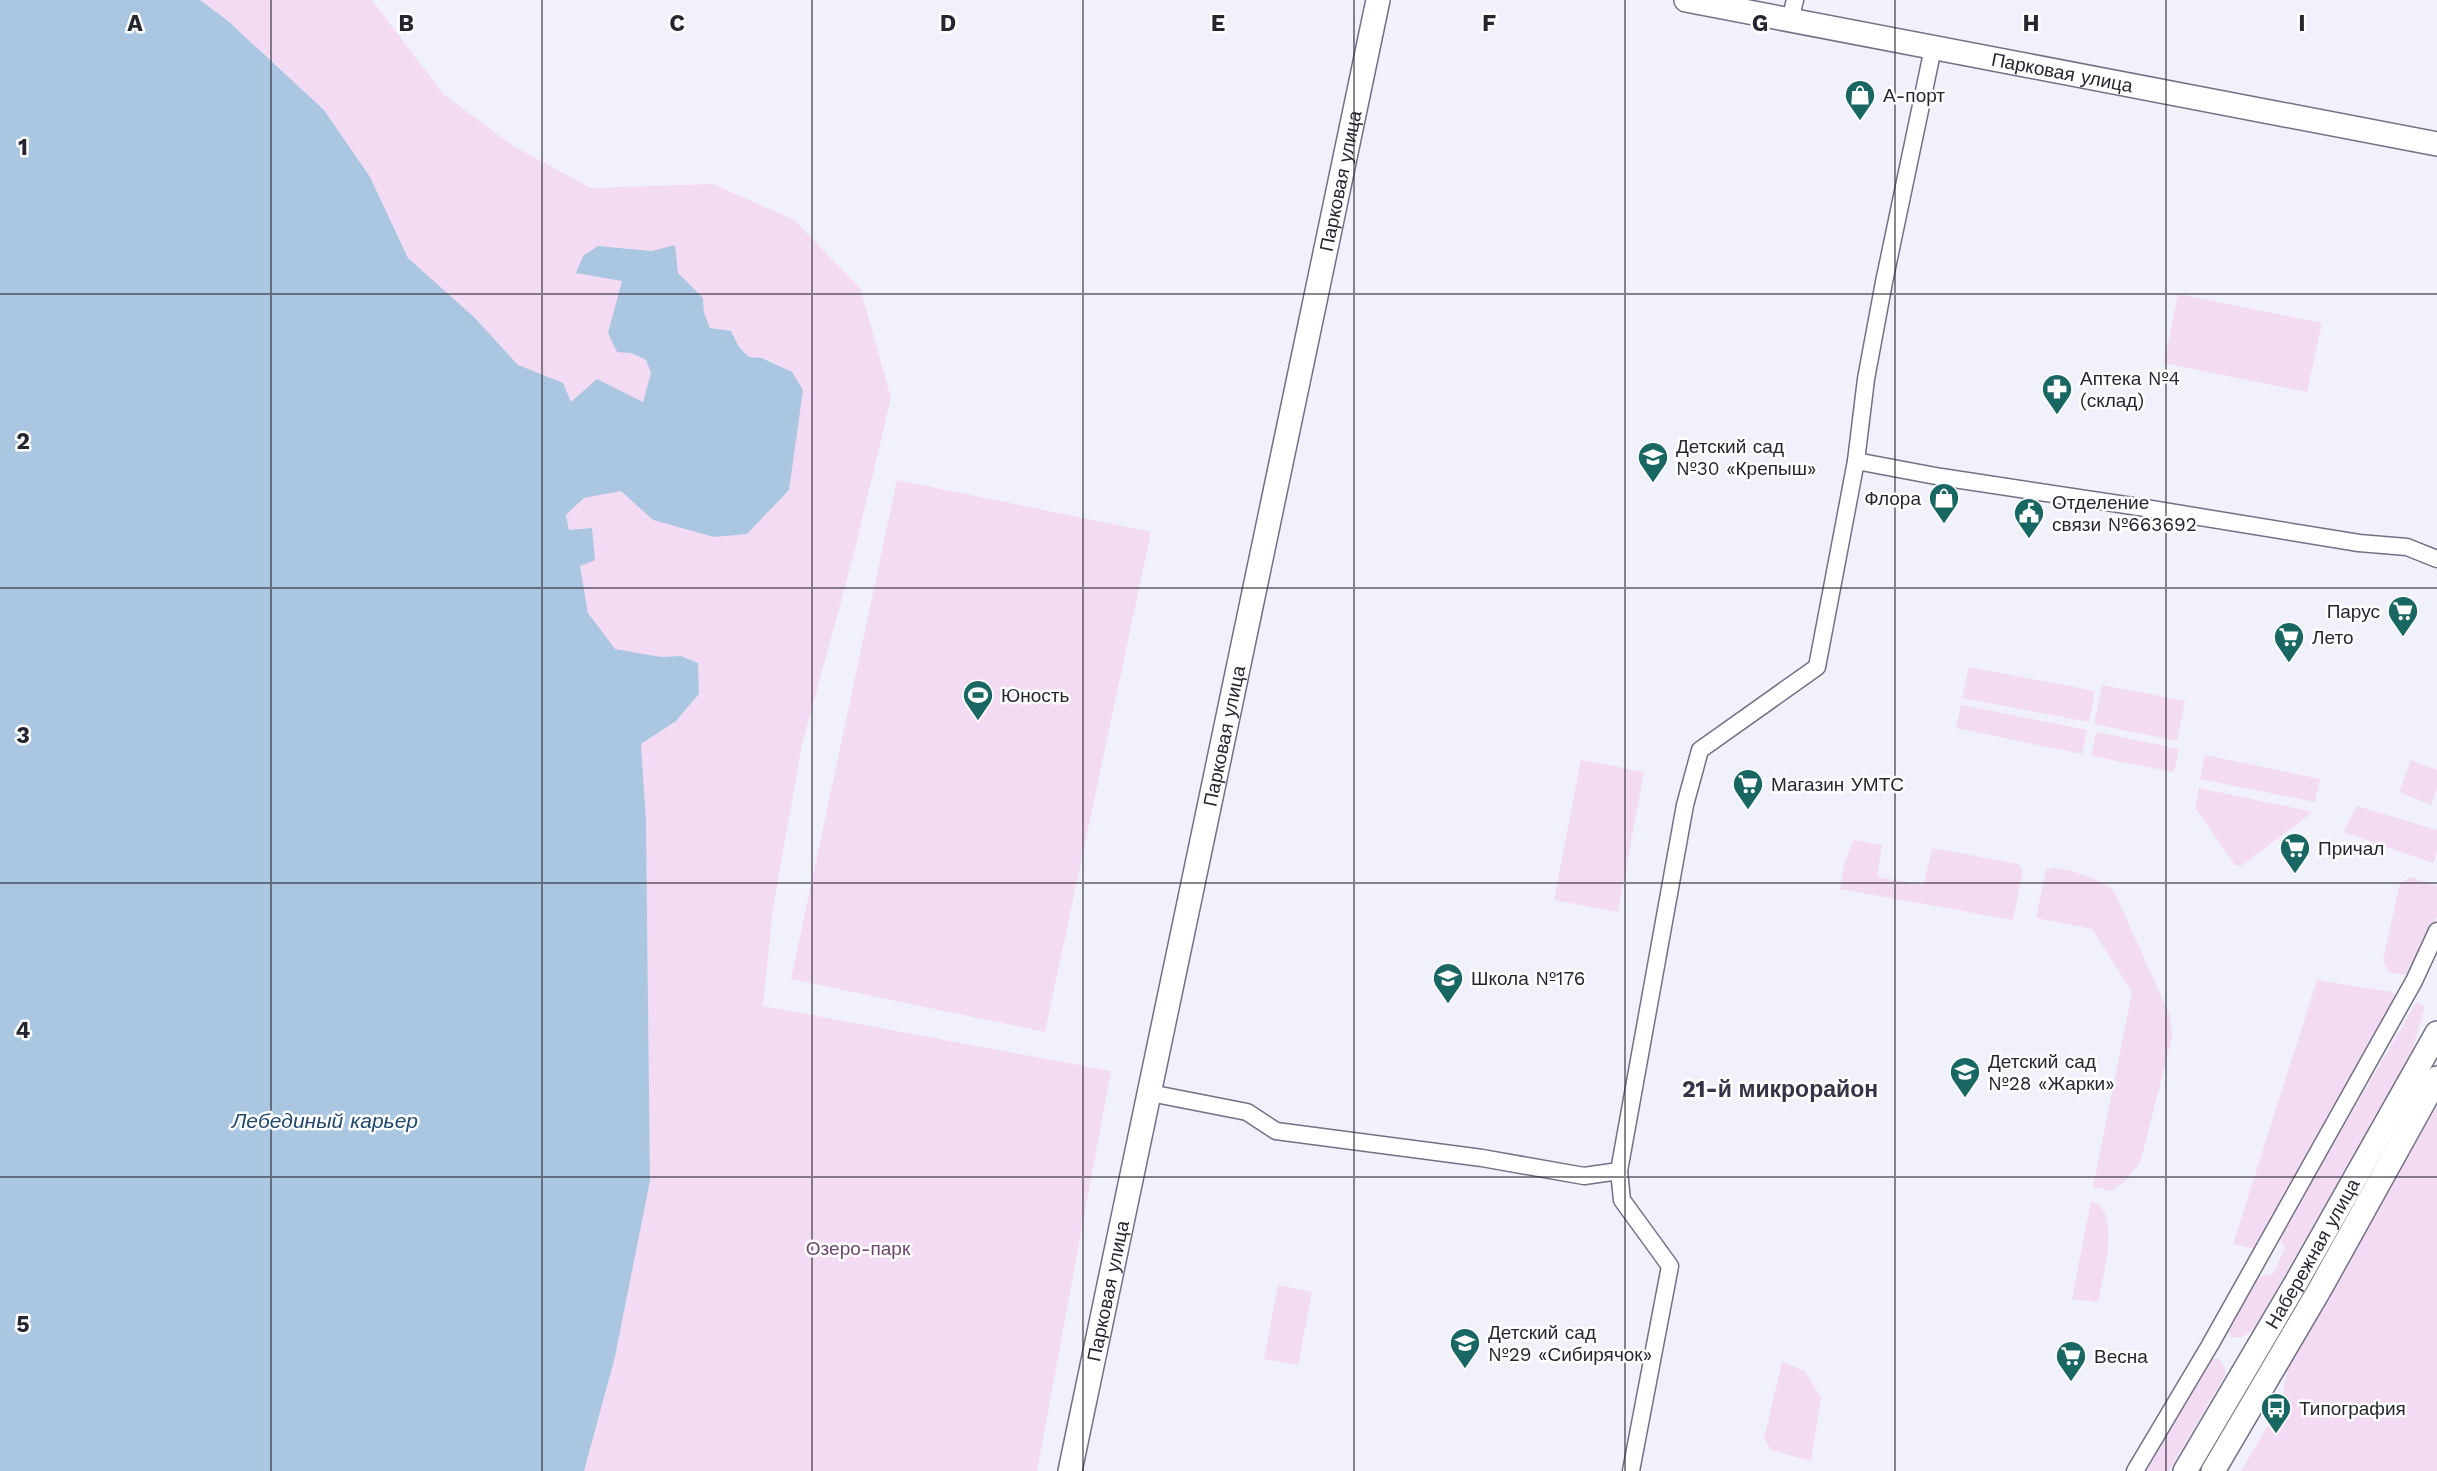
<svg xmlns="http://www.w3.org/2000/svg" width="2437" height="1471" viewBox="0 0 2437 1471" font-family="'Work Sans',sans-serif">
  <style>
    .green { fill: #f3dbf4 }
    .water { fill: #abc6e0 }
    .lines { fill: none; stroke-linecap: round; stroke-linejoin: round }
    .street-casing { stroke: #717087; stroke-width: 19 }
    .secondary-casing { stroke: #717087; stroke-width: 26 }
    .street { stroke: #fff; stroke-width: 16 }
    .secondary { stroke: #fff; stroke-width: 23 }
    .grid { fill: none; stroke: #262630; stroke-width: 2; stroke-opacity: 0.55 }
    .labels { text-anchor: middle; stroke-width: 5; stroke-linejoin: round; paint-order: stroke }
    .street-label { font-size: 19px; fill: #262630; stroke: #fff }
    .poi-label { font-size: 19px; fill: #262630; stroke: #fff; text-anchor: start }
    .park-label { font-size: 19px; fill: #6a456c; stroke: #fff }
    .water-label { font-size: 21px; font-style: italic; fill: #20486d; stroke: #fff }
    .quarter-label { font-size: 23px; font-weight: bold; fill: #343347; stroke: #fff }
    .grid-label { font-size: 23px; text-anchor: middle; font-weight: bold; fill: #262630; stroke: #fff; stroke-width: 5; stroke-linejoin: round; paint-order: stroke }
  </style>
  <rect width="100%" height="100%" fill="#f1f1fb"/>
  <!-- green -->
  <g class="green">
    <polygon points="200,0 372,0 443,94 513,146 591,188 713,184 794,220 860,288 891,398 853,557 802,745 773,908 763,1006 1111,1071 1037,1471 584,1471 615,1357 650,1181 646,821 641,744 676,721 699,694 697,663 681,656 661,657 615,650 588,613 580,566 591,528 569,530 566,515 584,498 621,491 653,520 747,534 789,490 793,452 775,363 763,358 749,357 739,347 731,331 710,328 704,313 703,298 652,251 599,246 622,281 631,353 646,360 651,373 643,403 571,402 531,372 518,365 474,317 408,258 370,177 324,110 228,21"/>
    <polygon points="2178,294 2322,323 2307,392 2164,363"/>
    <polygon points="897,480 1151,532 1045,1032 791,979"/>
    <polygon points="1969,667 2095,691 2089,722 1962,698"/>
    <polygon points="2102,685 2185,701 2177,741 2094,724"/>
    <polygon points="1961,705 2087,730 2082,754 1956,728"/>
    <polygon points="2096,732 2179,749 2174,772 2091,756"/>
    <polygon points="2205,755 2320,779 2315,802 2200,779"/>
    <polygon points="1581,760 1644,772 1618,912 1554,900"/>
    <polygon points="2411,760 2437,770 2437,788 2431,805 2399,792"/>
    <polygon points="2199,788 2313,812 2241,866 2235,865 2195,808"/>
    <polygon points="2357,806 2437,830 2437,850 2433,863 2343,832"/>
    <polygon points="1854,840 1882,845 1877,877 1924,885 1932,848 2018,864 2023,871 2013,920 1840,889 1844,864"/>
    <path d="M2053,868c17,1 48,11 61,23l56,125 2,21 -32,126 -14,17 -15,11 -18,-4 39,-195 -40,-63 -56,-11 10,-48z"/>
    <polygon points="2411,877 2437,886 2437,917 2414,969 2405,975 2392,973 2386,968 2383,960 2400,883"/>
    <polygon points="2317,980 2392,992 2396,998 2259,1250 2233,1244"/>
    <path d="M2416,1003l9,3 -14,48 -152,266c-7,10 -15,21 -28,17l-4,-8 28,-51 18,-4 12,-26 -6,-12z"/>
    <polygon points="2437,1106 2437,1471 2241,1471 2281,1403 2288,1365"/>
    <path d="M2091,1201c32,9 11,76 8,99l-4,2 -23,-3z"/>
    <polygon points="1278,1285 1312,1292 1298,1365 1264,1359"/>
    <polygon points="2217,1358 2222,1362 2226,1371 2224,1377 2169,1471 2142,1471 2210,1359"/>
    <polygon points="1782,1362 1805,1371 1821,1398 1811,1461 1771,1450 1764,1438"/>
  </g>
  <!-- water -->
  <polygon class="water" points="0,0 200,0 228,21 324,110 370,177 408,258 474,317 518,365 563,383 571,402 597,379 643,402 651,373 646,360 631,353 617,352 608,333 622,281 576,273 583,256 598,246 652,251 675,245 678,273 703,298 704,313 710,328 731,331 739,347 749,357 762,358 792,372 803,390 789,490 747,534 714,537 653,520 621,491 584,498 566,515 569,530 592,528 595,560 580,566 588,613 615,649 661,657 681,656 698,663 699,694 676,721 641,744 646,821 650,1181 615,1357 584,1471 0,1471"/>
  <g class="lines">
    <!-- street casing -->
    <g class="street-casing">
      <g id="street">
        <polyline points="1790,20 1795,0"/>
        <polyline points="1856,461 1941,477 2139,507 2359,543 2407,547 2437,559"/>
        <polyline points="1150,1093 1247,1112 1276,1131 1482,1158 1584,1176 1619,1171 1685,805 1700,750 1817,667 1856,461 1866,379 1884,282 1933,48"/>
        <polyline points="1619,1171 1622,1200 1670,1266 1631,1471"/>
        <polyline points="2135,1471 2210,1345 2414,981 2437,931"/>
      </g>
    </g>
    <!-- secondary casing -->
    <g class="secondary-casing">
      <g id="secondary">
        <path id="s1" d="M1686,0l751,144"/>
        <path id="s2" d="M1070,1471l308,-1471"/>
        <path id="s3" d="M2185,1471l112,-190 140,-248"/>
        <polyline points="2213,1471 2320,1289 2437,1078"/>
      </g>
    </g>
    <!-- street -->
    <use href="#street" class="street"/>
    <!-- secondary -->
    <use href="#secondary" class="secondary"/>
  </g>
  <!-- grid -->
  <path class="grid" d="M271,0v1471M542,0v1471M812,0v1471M1083,0v1471M1354,0v1471M1625,0v1471M1895,0v1471M2166,0v1471M0,294h2437M0,588h2437M0,883h2437M0,1177h2437"/>
  <!-- icons -->
  <defs>
    <g id="shop-pin" transform="scale(1.575)"><path d="M0 17L-7.5 6A9.5 9.5 0 1 1 7.5 6Z" fill="#196763" stroke="#fff"/><path d="M-5-2.5h2.3a2.7 3.5 0 0 1 5.4 0H5L5.5 6h-11ZM-1.5-2.5h3a1.5 2.3 0 0 0-3 0Z" fill="#fff"/></g>
    <g id="pharmacy-pin" transform="scale(1.575)"><path d="M0 17L-7.5 6A9.5 9.5 0 1 1 7.5 6Z" fill="#196763" stroke="#fff"/><path d="M-2-6h4v4h4v4h-4v4h-4v-4h-4v-4h4Z" fill="#fff"/></g>
    <g id="school-pin" transform="scale(1.575)"><path d="M0 17L-7.5 6A9.5 9.5 0 1 1 7.5 6Z" fill="#196763" stroke="#fff"/><path d="M0-5L7-2L0 1L-7-2ZM-4 1L0 2.5L4 1V4Q0 6-4 4Z" fill="#fff"/></g>
    <g id="civic-pin" transform="scale(1.575)"><path d="M0 17L-7.5 6A9.5 9.5 0 1 1 7.5 6Z" fill="#196763" stroke="#fff"/><path d="M-.6-6.5H3V-4.5H.6V-3L4-1V1h2V6H-6V1h2V-1L-.6-3ZM-1.2 2.5V6h2.4V2.5Z" fill="#fff"/></g>
    <g id="supermarket-pin" transform="scale(1.575)"><path d="M0 17L-7.5 6A9.5 9.5 0 1 1 7.5 6Z" fill="#196763" stroke="#fff"/><path d="M-6-5.5h2.5l.6 2H6L4.5 2H-2.5L-4.4-4H-6ZM-1.5 3.2a1.3 1.3 0 1 0 .1 0ZM3 3.2a1.3 1.3 0 1 0 .1 0Z" fill="#fff"/></g>
    <g id="stadium-pin" transform="scale(1.575)"><path d="M0 17L-7.5 6A9.5 9.5 0 1 1 7.5 6Z" fill="#196763" stroke="#fff"/><path d="M0-5a6.5 5 0 1 0 0 10a6.5 5 0 1 0 0-10ZM-3.5-1.8h7v3.6h-7Z" fill="#fff"/></g>
    <g id="bus-pin" transform="scale(1.575)"><path d="M0 17L-7.5 6A9.5 9.5 0 1 1 7.5 6Z" fill="#196763" stroke="#fff"/><path d="M-5-6H5V4H4V6H2V4H-2V6H-4V4H-5ZM-3.5-4V0h7V-4ZM-3.5 1.2v1.5H-2V1.2ZM2 1.2v1.5H3.5V1.2Z" fill="#fff"/></g>
  </defs>
  <g fill-rule="evenodd">
    <use href="#shop-pin" x="1860" y="95"/>
    <use href="#pharmacy-pin" x="2057" y="389"/>
    <use href="#school-pin" x="1653" y="457"/>
    <use href="#shop-pin" x="1944" y="498"/>
    <use href="#civic-pin" x="2029" y="513"/>
    <use href="#supermarket-pin" x="2403" y="611"/>
    <use href="#supermarket-pin" x="2289" y="637"/>
    <use href="#stadium-pin" x="978" y="695"/>
    <use href="#supermarket-pin" x="1748" y="784"/>
    <use href="#supermarket-pin" x="2295" y="848"/>
    <use href="#school-pin" x="1448" y="978"/>
    <use href="#school-pin" x="1965" y="1072"/>
    <use href="#school-pin" x="1465" y="1343"/>
    <use href="#supermarket-pin" x="2071" y="1356"/>
    <use href="#bus-pin" x="2276" y="1408"/>
  </g>
  <g class="labels">
    <!-- street labels -->
    <g class="street-label">
      <text dy="7" stroke="none"><textPath href="#s1" startOffset="383">Парковая улица</textPath></text>
      <text dy="7" stroke="none"><textPath href="#s2" startOffset="1318">Парковая улица</textPath></text>
      <text dy="7" stroke="none"><textPath href="#s2" startOffset="751">Парковая улица</textPath></text>
      <text dy="7" stroke="none"><textPath href="#s3" startOffset="252">Набережная улица</textPath></text>
      <text dy="7" stroke="none"><textPath href="#s2" startOffset="184">Парковая улица</textPath></text>
    </g>
    <!-- poi labels -->
    <g class="poi-label">
      <text x="1883" y="102">А-порт</text>
      <text x="2080" y="385">Аптека №4<tspan x="2080" dy="22">(склад)</tspan></text>
      <text x="1676" y="453">Детский сад<tspan x="1676" dy="22">№30 «Крепыш»</tspan></text>
      <text x="1921" y="505" text-anchor="end">Флора</text>
      <text x="2052" y="509">Отделение<tspan x="2052" dy="22">связи №663692</tspan></text>
      <text x="2380" y="618" text-anchor="end">Парус</text>
      <text x="2312" y="644">Лето</text>
      <text x="1001" y="702">Юность</text>
      <text x="1771" y="791">Магазин УМТС</text>
      <text x="2318" y="855">Причал</text>
      <text x="1471" y="985">Школа №176</text>
      <text x="1988" y="1068">Детский сад<tspan x="1988" dy="22">№28 «Жарки»</tspan></text>
      <text x="1488" y="1339">Детский сад<tspan x="1488" dy="22">№29 «Сибирячок»</tspan></text>
      <text x="2094" y="1363">Весна</text>
      <text x="2299" y="1415">Типография</text>
    </g>
    <!-- park labels -->
    <g class="park-label">
      <text x="858" y="1255">Озеро-парк</text>
    </g>
    <!-- water labels -->
    <g class="water-label">
      <text x="325" y="1128">Лебединый карьер</text>
    </g>
    <!-- quarter labels -->
    <g class="quarter-label">
      <text x="1780" y="1097">21-й микрорайон</text>
    </g>
  </g>
  <g class="grid-label">
    <text x="135" y="31">A</text>
    <text x="406" y="31">B</text>
    <text x="677" y="31">C</text>
    <text x="948" y="31">D</text>
    <text x="1218" y="31">E</text>
    <text x="1489" y="31">F</text>
    <text x="1760" y="31">G</text>
    <text x="2031" y="31">H</text>
    <text x="2302" y="31">I</text>
    <text x="23" y="155">1</text>
    <text x="23" y="449">2</text>
    <text x="23" y="743">3</text>
    <text x="23" y="1038">4</text>
    <text x="23" y="1332">5</text>
  </g>
</svg>
